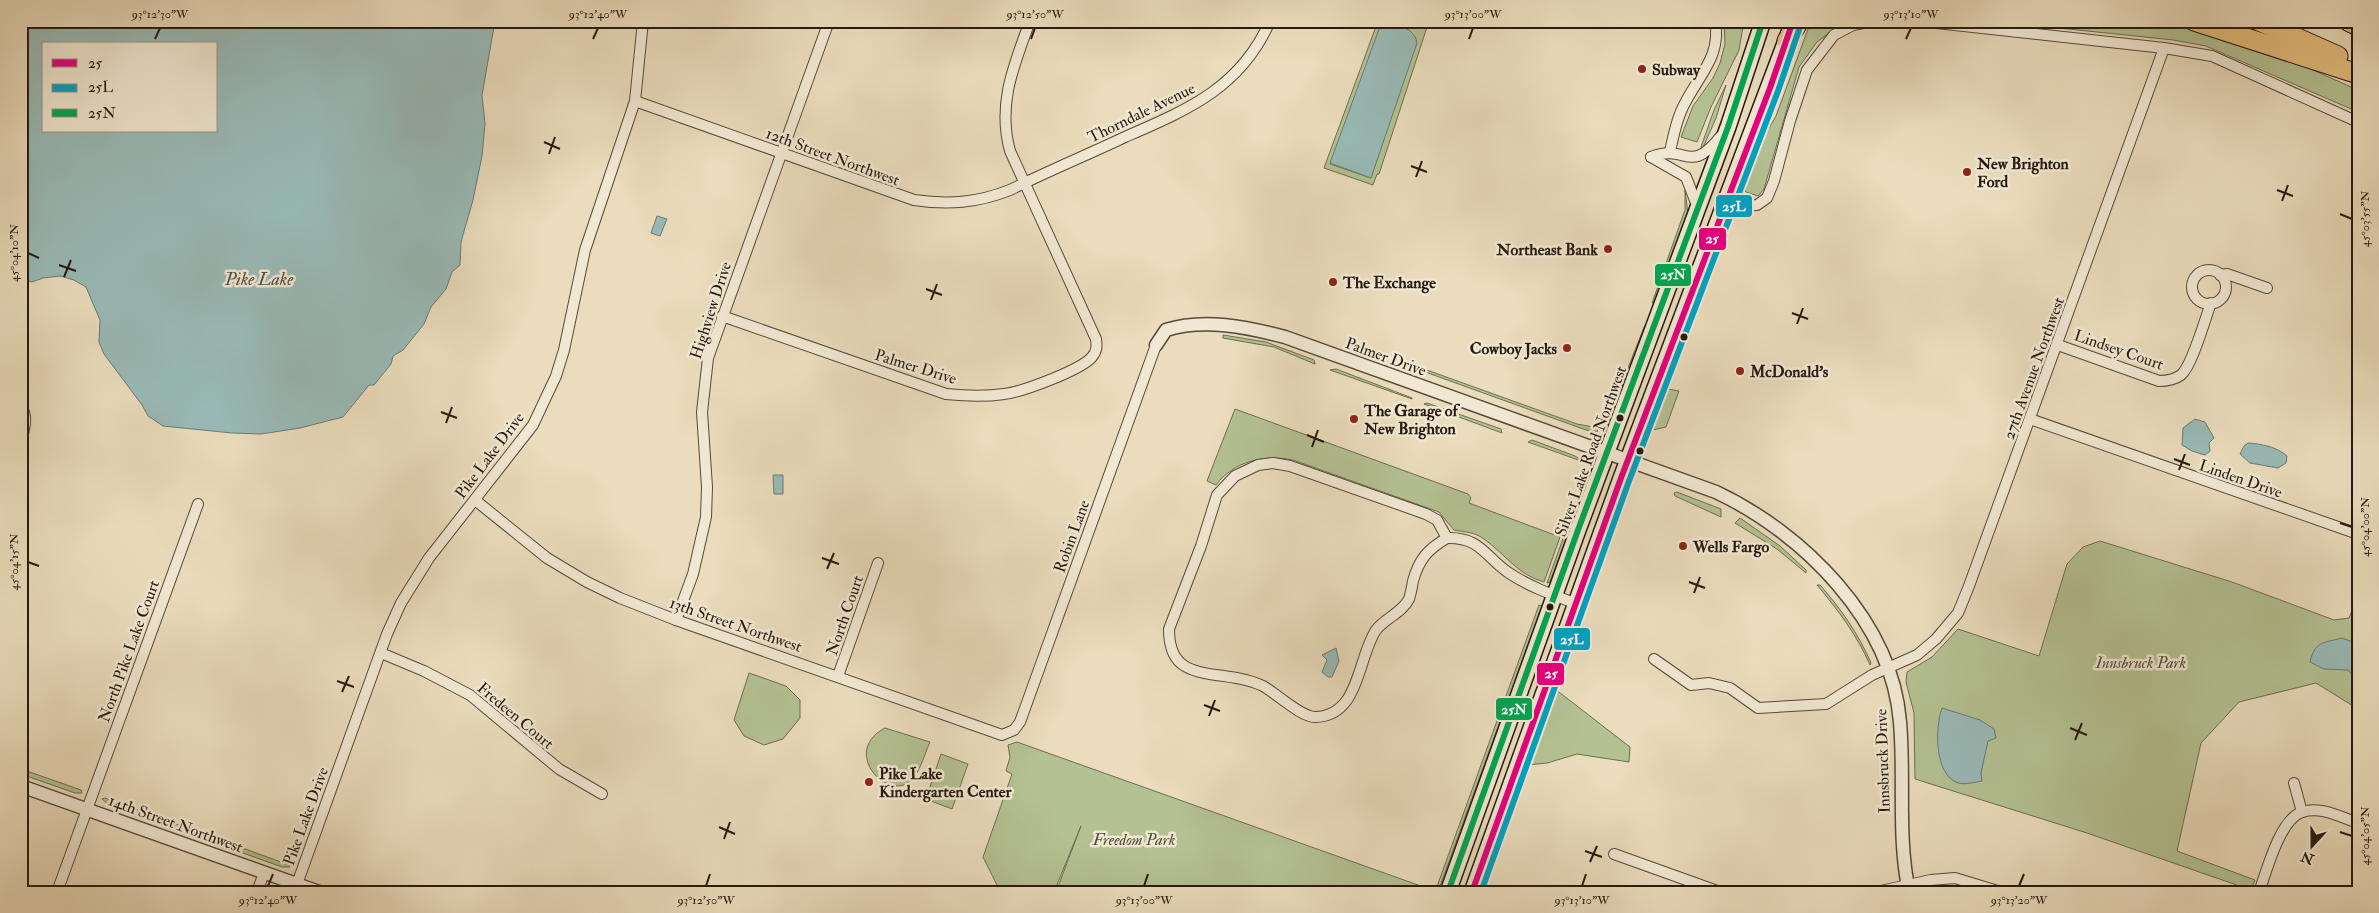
<svg xmlns="http://www.w3.org/2000/svg" width="2379" height="913" viewBox="0 0 2379 913" font-family="'IM FELL Double Pica',serif">
  <style>
    .green { fill: #b4c193; stroke: #6c6e51; fill-rule: evenodd }
    .water { fill: #99bab7; stroke: #6b7a74; fill-rule: evenodd }
    .lines { fill: none; stroke-linecap: round; stroke-linejoin: round }
    .minor-casing { stroke: #564a3a; stroke-width: 12 }
    .tertiary-casing { stroke: #564a3a; stroke-width: 15 }
    .secondary-casing { stroke: #251a0f; stroke-width: 18 }
    .motorway-casing { stroke: #251a0f; stroke-width: 21 }
    .minor { stroke: #f1e8d3; stroke-width: 10 }
    .tertiary { stroke: #f1e8d3; stroke-width: 12 }
    .secondary { stroke: #f1e8d3; stroke-width: 15 }
    .motorway { stroke: #e5be7e; stroke-width: 19 }
    .bus-1-casing { stroke: #f1e8d3; stroke-width: 10 }
    .bus-2-casing { stroke: #f1e8d3; stroke-width: 10 }
    .bus-3-casing { stroke: #f1e8d3; stroke-width: 10 }
    .bus-1 { stroke: #e5007d; stroke-width: 6 }
    .bus-2 { stroke: #02a2c4; stroke-width: 6 }
    .bus-3 { stroke: #00a651; stroke-width: 6 }
    .ticks { fill: none; stroke: #251a0f; stroke-width: 2 }
    .poi-dot { fill: #8f2418; stroke: #f1e8d3; stroke-width: 2 }
    .bus-dot { fill: #251a0f; stroke: #f1e8d3; stroke-width: 2 }
    .labels { text-anchor: middle; stroke-width: 5; stroke-linejoin: round; paint-order: stroke }
    .poi-label { font-size: 16px; font-weight: bold; fill: #251a0f; stroke: #f1e8d3; text-anchor: start }
    .street-label { font-size: 16px; fill: #251a0f; stroke: #f1e8d3 }
    .park-label { font-size: 16px; font-style: italic; fill: #504c37; stroke: #f1e8d3 }
    .water-label { font-size: 18px; font-style: italic; fill: #4e524a; stroke: #f1e8d3 }
    .line-badge { stroke: #f1e8d3; stroke-width: 2 }
    .badge-label { font-size: 14px; text-anchor: middle; font-weight: bold; fill: #fff }
    .neatline { fill: none; stroke: #251a0f; stroke-width: 2 }
    .ticks-label { font-size: 12px; text-anchor: middle; fill: #251a0f }
  </style>
  <rect width="100%" height="100%" fill="#eadcbc"/>
  <filter id="stains"><feTurbulence type="fractalNoise" baseFrequency=".004" numOctaves="4"/><feColorMatrix values="0 0 0 0 .2 0 0 0 0 .09 0 0 0 0 .02 0 0 0 .5 -.17"/></filter>
  <radialGradient id="worn" r=".72"><stop offset=".6" stop-color="#630" stop-opacity="0"/><stop offset="1" stop-color="#630" stop-opacity=".3"/></radialGradient>
  <!-- green -->
  <g class="green">
    <path d="M1378,21h51l-50,153h-2l-4,11 -49,-17zM1408,30l8,8 -45,140 -41,-14z"/>
    <polygon points="1724,21 1744,21 1739,50 1711,107 1697,142 1681,137 1693,106 1713,78 1720,63 1725,44"/>
    <polygon points="1811,21 1845,21 1817,42 1799,67 1764,189 1758,196 1746,192 1743,185 1745,178 1754,154 1776,116"/>
    <polygon points="1992,21 2166,21 2201,29 2297,63 2358,90 2358,112 2206,46 2173,40"/>
    <polygon points="1726,85 1716,118 1702,150 1701,147 1714,110"/>
    <polygon points="1685,190 1688,214 1655,302 1652,303 1685,210"/>
    <polygon points="1645,325 1646,326 1613,412 1611,411"/>
    <polygon points="1223,335 1266,342 1314,360 1315,364 1274,347 1223,338"/>
    <polygon points="1336,369 1412,398 1412,399 1330,370"/>
    <polygon points="1424,369 1577,424 1598,428 1597,432 1586,430 1428,373"/>
    <polygon points="1668,389 1679,391 1666,427 1653,430 1648,440 1646,439 1663,392"/>
    <polygon points="1427,403 1501,429 1502,433 1424,404"/>
    <path d="M1235,409l233,85 3,4 -2,5 91,34 -16,45c-26,-7 -39,-28 -60,-43 -9,-7 -20,-7 -30,-9l-15,-18 -146,-52c-28,-6 -59,1 -77,25l-9,-4z"/>
    <polygon points="1532,440 1575,456 1584,462 1528,442"/>
    <polygon points="1677,492 1721,509 1721,517 1675,496 1674,493"/>
    <polygon points="1740,518 1780,546 1806,570 1806,573 1777,549 1735,523"/>
    <polygon points="1565,533 1568,534 1550,582 1547,583"/>
    <polygon points="2100,541 2232,582 2334,620 2349,618 2358,596 2358,618 2354,627 2358,630 2358,709 2316,683 2239,702 2201,743 2177,851 2255,880 2251,890 2087,833 1915,779 1914,713 1906,682 1907,672 1932,657 1958,629 2039,656 2067,564 2083,547"/>
    <path d="M1817,585h3c21,24 38,48 51,78l-1,2c-13,-30 -32,-55 -53,-80z"/>
    <polygon points="1539,605 1542,606 1438,892 1435,892"/>
    <polygon points="749,673 786,686 800,700 800,718 783,739 764,745 744,736 734,720"/>
    <polygon points="1555,689 1630,747 1629,762 1577,754 1547,763 1527,765"/>
    <path d="M885,728l45,14c-5,11 -9,27 -17,36 -21,28 -75,-25 -28,-50z"/>
    <polygon points="1017,742 1432,890 1431,892 1056,892 1081,826 1054,892 1015,892 997,885 983,857 1012,774 1006,771 1010,757 1008,745"/>
    <polygon points="941,754 968,764 952,809 926,799"/>
    <polygon points="21,769 81,790 82,793 75,793 21,774"/>
    <polygon points="105,798 289,865 290,867 282,867 109,805 102,799"/>
  </g>
  <!-- water -->
  <g class="water">
    <path d="M21,21h474l-13,74 3,29 -3,32 -9,44 -12,42 -1,23 -8,7 -6,17 -15,18 -7,17 -21,26 -10,6 -2,8 -17,21h-5l-26,32 -43,11 -39,6 -29,-1 -69,-7 -15,-10 -6,-11 -38,-51 -5,-12 1,-22 -14,-33 -12,-7 -14,-4 -17,2 -11,4 -11,-3zM44,44h172v87h-172z"/>
    <path d="M1388,24c12,1 27,5 29,19l-46,135 -41,-15 49,-134z"/>
    <polygon points="657,216 667,219 660,236 651,233"/>
    <polygon points="2195,419 2205,422 2214,438 2209,443 2210,451 2205,455 2192,451 2182,445 2183,428"/>
    <path d="M2248,443c14,1 29,4 39,13l-1,7 -8,5 -28,-5 -10,-9 4,-8z"/>
    <polygon points="773,475 783,475 783,494 774,494"/>
    <path d="M2342,638l16,6v37l-10,-11 -24,-1 -14,-7c5,-21 13,-19 32,-24z"/>
    <polygon points="1336,648 1339,661 1332,677 1328,677 1322,672 1327,660 1322,655"/>
    <path d="M1942,708l38,12 14,9 2,9 -8,3 -7,32 1,8c-7,1 -17,4 -24,2 -24,-8 -23,-56 -16,-75z"/>
  </g>
  <g class="lines">
    <!-- minor casing -->
    <g class="minor-casing">
      <g id="minor">
        <polyline points="1918,21 2164,48 2212,56 2358,122"/>
        <path d="M635,101l279,99c34,5 63,3 96,-10 38,-19 77,-35 115,-53 62,-27 116,-49 145,-116"/>
        <path d="M1670,152c3,-15 6,-31 13,-45 14,-30 39,-50 32,-86"/>
        <path d="M1651,157c36,-14 38,19 69,-20"/>
        <polyline points="1651,157 1686,177 1698,208"/>
        <polyline points="1726,201 1743,206 1757,205 1767,198 1774,181 1790,121 1807,70 1834,35 1853,25 1873,21"/>
        <circle cx="2209" cy="287" r="17"/>
        <polyline points="2220,275 2227,274 2267,288"/>
        <path d="M722,316l224,78c19,2 38,3 58,0 18,-2 77,-24 88,-37 5,-6 5,-11 4,-18l-86,-188c-13,-47 4,-86 20,-130"/>
        <path d="M2058,345l101,36c8,0 15,-1 22,-6 11,-9 24,-56 30,-72"/>
        <path d="M21,406c7,10 4,22 0,34"/>
        <polyline points="2030,419 2358,534"/>
        <path d="M1273,463l17,3 136,48 11,6 10,18c-19,11 -28,21 -34,43 -1,6 -2,12 -4,18 -7,14 -24,19 -33,31 -19,29 -16,86 -61,87 -14,0 -38,-23 -52,-31 -15,-7 -31,-9 -47,-11 -31,-4 -47,-12 -47,-46l32,-83 16,-51 18,-19 23,-11z"/>
        <polyline points="475,500 547,558 587,582 620,598 676,620 1002,735 1014,730 1020,722 1156,345"/>
        <path d="M1447,538c34,-1 38,19 62,35 21,14 44,22 68,31"/>
        <polyline points="676,620 693,574 706,517 707,487 702,412 708,358 829,21"/>
        <polyline points="381,653 424,671 470,695 559,769 602,794"/>
        <polyline points="1654,659 1691,685 1709,683 1730,688 1758,708 1826,704 1872,675 1917,655 1936,639 1958,613 1969,586 2164,48"/>
        <polyline points="838,676 878,563"/>
        <path d="M2302,812c19,-6 38,5 56,11"/>
        <polyline points="1614,854 1720,892"/>
        <polyline points="297,884 387,634 401,603 429,558 533,425 556,376 564,350 585,250 635,101 643,21"/>
        <polyline points="57,892 198,504"/>
        <polyline points="257,892 264,873"/>
        <polyline points="1876,892 1931,880 1955,878 2001,892"/>
        <path d="M2259,892c8,-22 21,-73 43,-80l-8,-29"/>
      </g>
    </g>
    <!-- tertiary casing -->
    <g class="tertiary-casing">
      <g id="tertiary">
        <path d="M1156,345l10,-15c38,-12 81,-3 119,7l431,155c87,41 176,129 184,230 5,57 -3,113 9,170"/>
        <polyline points="21,786 319,892"/>
      </g>
    </g>
    <!-- secondary casing -->
    <g class="secondary-casing">
      <g id="secondary">
        <polyline points="1448,892 1578,530 1728,127 1763,21"/>
        <polyline points="1472,892 1621,478 1790,30"/>
      </g>
    </g>
    <!-- motorway casing -->
    <g class="motorway-casing">
      <g id="motorway">
        <polyline points="2194,21 2358,74"/>
        <polyline points="2259,21 2338,56"/>
        <polyline points="2348,21 2358,26"/>
        <polyline points="1787,41 1799,21"/>
      </g>
    </g>
    <!-- minor -->
    <use href="#minor" class="minor"/>
    <!-- tertiary -->
    <use href="#tertiary" class="tertiary"/>
    <!-- secondary -->
    <use href="#secondary" class="secondary"/>
    <!-- motorway -->
    <use href="#motorway" class="motorway"/>
    <!-- bus-1 casing -->
    <g class="bus-1-casing">
      <polyline id="bus-1" points="1472,892 1621,478 1770,88 1793,21"/>
    </g>
    <!-- bus-2 casing -->
    <g class="bus-2-casing">
      <polyline id="bus-2" points="1481,892 1629,481 1778,91 1801,24"/>
    </g>
    <!-- bus-3 casing -->
    <g class="bus-3-casing">
      <polyline id="bus-3" points="1448,892 1578,530 1728,127 1763,21"/>
    </g>
    <!-- bus-1 -->
    <use href="#bus-1" class="bus-1"/>
    <!-- bus-2 -->
    <use href="#bus-2" class="bus-2"/>
    <!-- bus-3 -->
    <use href="#bus-3" class="bus-3"/>
  </g>
  <!-- ticks -->
  <path class="ticks" d="M155,39l5,-11M593,39l5,-11M1031,39l4,-11M1469,39l4,-11M1906,39l5,-11M544,142l16,7M549,154l6,-17M1411,166l16,6M1416,177l6,-16M2277,190l16,6M2282,201l6,-16M2340,214l12,5M28,253l11,5M59,265l17,6M64,277l7,-17M926,289l16,6M931,300l6,-16M1792,313l16,6M1797,324l6,-16M441,412l16,6M446,423l6,-16M1307,435l17,7M1312,447l6,-17M2174,459l16,6M2179,470l6,-16M2340,523l12,4M822,558l17,6M28,562l11,4M827,569l7,-16M1689,582l16,6M1694,593l6,-16M337,681l17,6M342,692l7,-16M1204,705l16,6M1209,716l6,-16M2070,728l17,7M2075,740l7,-17M719,827l16,7M2340,832l12,4M724,839l6,-17M1585,851l17,6M1590,862l7,-16M268,886l5,-12M706,886l4,-12M1144,886l4,-12M1582,886l4,-12M2019,886l5,-12"/>
  <!-- markers -->
  <g class="poi-dot">
    <circle cx="1642" cy="69" r="5"/>
    <circle cx="1967" cy="172" r="5"/>
    <circle cx="1608" cy="249" r="5"/>
    <circle cx="1333" cy="282" r="5"/>
    <circle cx="1567" cy="348" r="5"/>
    <circle cx="1740" cy="371" r="5"/>
    <circle cx="1354" cy="419" r="5"/>
    <circle cx="1683" cy="546" r="5"/>
    <circle cx="869" cy="782" r="5"/>
  </g>
  <g class="bus-dot">
    <circle cx="1684" cy="337" r="4.5"/>
    <circle cx="1620" cy="418" r="4.5"/>
    <circle cx="1640" cy="451" r="4.5"/>
    <circle cx="1550" cy="607" r="4.5"/>
  </g>
  <g class="labels">
    <!-- poi labels -->
    <g class="poi-label">
      <text x="1652" y="75">Subway</text>
      <text x="1977" y="169">New Brighton<tspan x="1977" dy="18">Ford</tspan></text>
      <text x="1598" y="255" text-anchor="end">Northeast Bank</text>
      <text x="1343" y="288">The Exchange</text>
      <text x="1557" y="354" text-anchor="end">Cowboy Jacks</text>
      <text x="1750" y="377">McDonald's</text>
      <text x="1364" y="416">The Garage of<tspan x="1364" dy="18">New Brighton</tspan></text>
      <text x="1693" y="552">Wells Fargo</text>
      <text x="879" y="779">Pike Lake<tspan x="879" dy="18">Kindergarten Center</tspan></text>
    </g>
    <!-- street labels -->
    <g class="street-label">
      <text transform="translate(1141 112) rotate(-26)" y="6">Thorndale Avenue</text>
      <text transform="translate(833 156) rotate(20)" y="6">12th Street Northwest</text>
      <text transform="translate(710 310) rotate(-72)" y="6">Highview Drive</text>
      <text transform="translate(2119 349) rotate(19)" y="6">Lindsey Court</text>
      <text transform="translate(1386 356) rotate(20)" y="6">Palmer Drive</text>
      <text transform="translate(916 366) rotate(17)" y="6">Palmer Drive</text>
      <text transform="translate(2033 368) rotate(-70)" y="6">27th Avenue Northwest</text>
      <text transform="translate(1590 451) rotate(-70)" y="6">Silver Lake Road Northwest</text>
      <text transform="translate(489 455) rotate(-53)" y="6">Pike Lake Drive</text>
      <text transform="translate(2241 478) rotate(19)" y="6">Linden Drive</text>
      <text transform="translate(1071 536) rotate(-70)" y="6">Robin Lane</text>
      <text transform="translate(844 615) rotate(-71)" y="6">North Court</text>
      <text transform="translate(736 624) rotate(19)" y="6">13th Street Northwest</text>
      <text transform="translate(128 651) rotate(-70)" y="6">North Pike Lake Court</text>
      <text transform="translate(516 715) rotate(40)" y="6">Fredeen Court</text>
      <text transform="translate(1882 761) rotate(-92)" y="6">Innsbruck Drive</text>
      <text transform="translate(305 816) rotate(-70)" y="6">Pike Lake Drive</text>
      <text transform="translate(176 823) rotate(20)" y="6">14th Street Northwest</text>
    </g>
    <!-- park labels -->
    <g class="park-label">
      <text x="2141" y="668">Innsbruck Park</text>
      <text x="1134" y="845">Freedom Park</text>
    </g>
    <!-- water labels -->
    <g class="water-label">
      <text x="259" y="285">Pike Lake</text>
    </g>
  </g>
  <g class="line-badge">
    <rect x="1715" y="194" width="38" height="24" rx="5" fill="#02a2c4"/>
    <rect x="1698" y="227" width="29" height="24" rx="5" fill="#e5007d"/>
    <rect x="1654" y="263" width="38" height="24" rx="5" fill="#00a651"/>
    <rect x="1553" y="627" width="38" height="24" rx="5" fill="#02a2c4"/>
    <rect x="1536" y="662" width="29" height="24" rx="5" fill="#e5007d"/>
    <rect x="1495" y="697" width="38" height="24" rx="5" fill="#00a651"/>
  </g>
  <g class="badge-label">
    <text x="1734" y="211">25L</text>
    <text x="1712" y="243">25</text>
    <text x="1673" y="279">25N</text>
    <text x="1572" y="644">25L</text>
    <text x="1551" y="678">25</text>
    <text x="1514" y="714">25N</text>
  </g>
  <!-- margin -->
  <rect width="2379" height="913" fill="none" stroke="#eadcbc" stroke-width="55"/>
  <!-- legend -->
  <rect x="42" y="42" width="175" height="90" fill="#f1e8d3" stroke="#9f9685"/>
  <rect x="52" y="59" width="25" height="8" fill="#e5007d" stroke="#9f9685"/>
  <text x="88" y="68" font-size="15" fill="#251a0f">25</text>
  <rect x="52" y="84" width="25" height="8" fill="#02a2c4" stroke="#9f9685"/>
  <text x="88" y="92" font-size="15" fill="#251a0f">25L</text>
  <rect x="52" y="109" width="25" height="8" fill="#00a651" stroke="#9f9685"/>
  <text x="88" y="118" font-size="15" fill="#251a0f">25N</text>
  <!-- north arrow -->
  <g transform="translate(2312 846) rotate(201)" stroke="#f1e8d3" stroke-width="4" paint-order="stroke">
  <path d="M0-4L9 19L0 12L-9 19Z" fill="#251a0f"/>
  <text y="-8" font-size="14" font-weight="bold" text-anchor="middle" fill="#251a0f">N</text>
  </g>
  <rect x="28" y="28" width="2324" height="858" class="neatline"/>
  <g class="ticks-label">
    <text x="160" y="18">93°12'30"W</text>
    <text x="598" y="18">93°12'40"W</text>
    <text x="1035" y="18">93°12'50"W</text>
    <text x="1473" y="18">93°13'00"W</text>
    <text x="1911" y="18">93°13'10"W</text>
    <text transform="translate(2365 219) rotate(-90)" y="4">45°03'55"N</text>
    <text transform="translate(14 253) rotate(-90)" y="4">45°04'10"N</text>
    <text transform="translate(2365 527) rotate(-90)" y="4">45°04'00"N</text>
    <text transform="translate(14 562) rotate(-90)" y="4">45°04'15"N</text>
    <text transform="translate(2365 836) rotate(-90)" y="4">45°04'05"N</text>
    <text x="268" y="904">93°12'40"W</text>
    <text x="706" y="904">93°12'50"W</text>
    <text x="1144" y="904">93°13'00"W</text>
    <text x="1582" y="904">93°13'10"W</text>
    <text x="2019" y="904">93°13'20"W</text>
  </g>
  <rect width="100%" height="100%" filter="url(#stains)"/>
  <rect width="100%" height="100%" fill="url(#worn)"/>
</svg>
